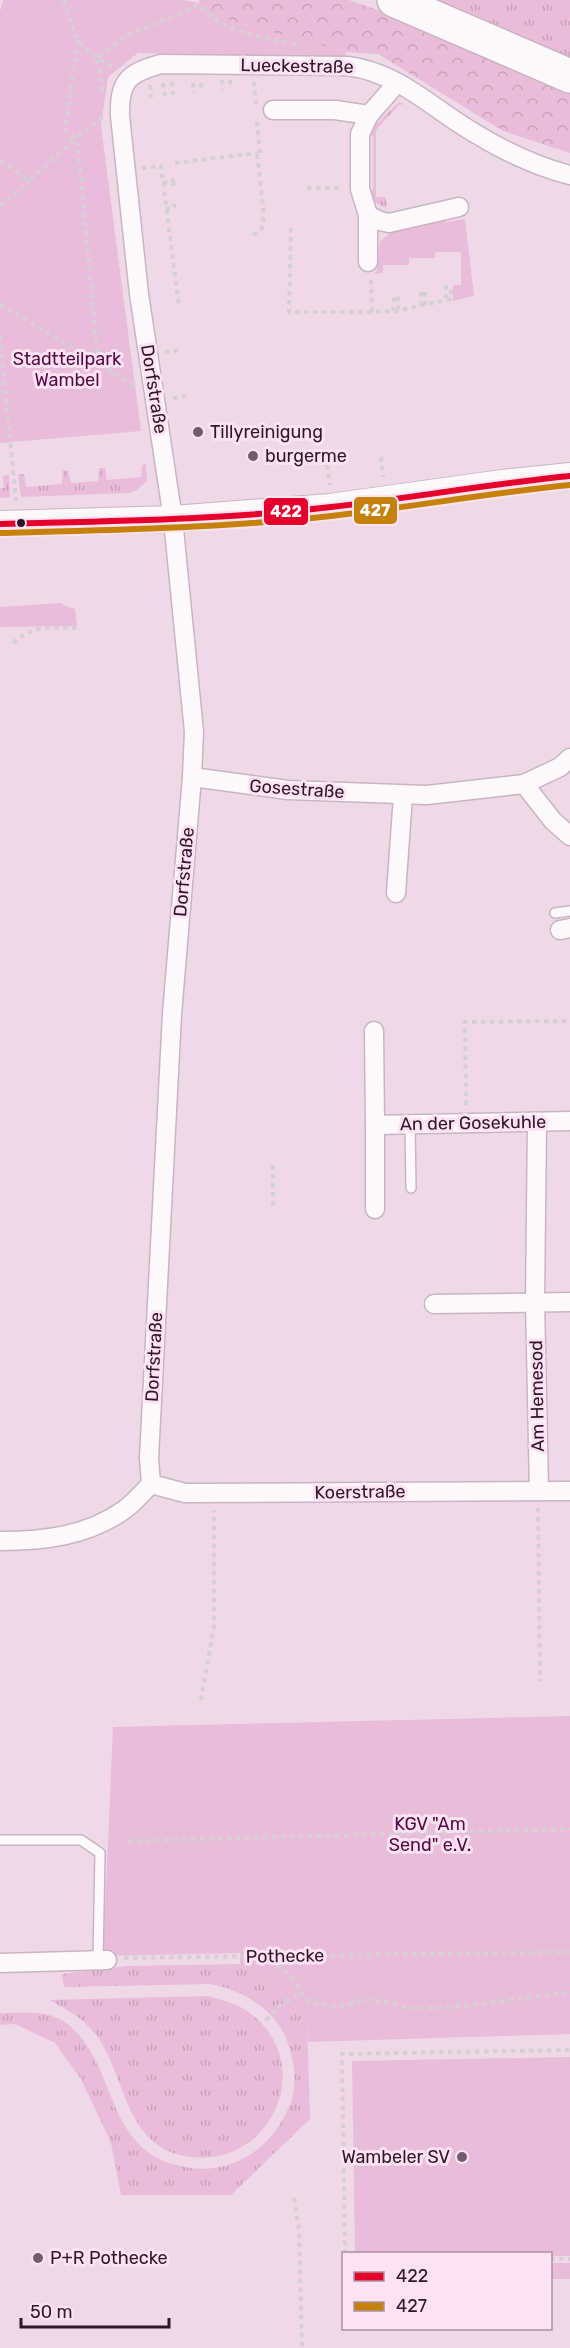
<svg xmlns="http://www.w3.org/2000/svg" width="570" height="2348" viewBox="0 0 570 2348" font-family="Rubik,sans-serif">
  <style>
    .grass { fill: url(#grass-tufts) }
    .forest { fill: url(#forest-crowns) }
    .green { fill: #e9bdda }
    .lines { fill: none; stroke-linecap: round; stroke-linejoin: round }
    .lane-casing { stroke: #cab4c2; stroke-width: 12 }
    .street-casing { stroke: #cab4c2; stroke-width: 21 }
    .secondary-casing { stroke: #cab4c2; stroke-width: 28 }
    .highway-casing { stroke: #cab4c2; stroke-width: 36 }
    .path { stroke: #d6cfd3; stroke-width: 4; stroke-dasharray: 4.5 4.5; stroke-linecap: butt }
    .lane { stroke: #fdf9fb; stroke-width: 9 }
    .street { stroke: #fdf9fb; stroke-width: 18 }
    .secondary { stroke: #fdf9fb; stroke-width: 26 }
    .highway { stroke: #fdf9fb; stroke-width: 33 }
    .bus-1-casing { stroke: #fde2f3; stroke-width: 10 }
    .bus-2-casing { stroke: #fde2f3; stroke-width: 10 }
    .bus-1 { stroke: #e4002b; stroke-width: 6 }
    .bus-2 { stroke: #c5820a; stroke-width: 6 }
    .poi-dot { fill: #725b6a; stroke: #fde2f3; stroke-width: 2 }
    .bus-dot { fill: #2e1727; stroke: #fde2f3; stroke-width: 2 }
    .labels { text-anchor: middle; stroke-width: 6; stroke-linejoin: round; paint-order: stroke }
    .street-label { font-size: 18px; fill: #2e1727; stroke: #fde2f3 }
    .park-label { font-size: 18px; fill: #540943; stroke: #fde2f3 }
    .poi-label { font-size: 18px; fill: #2e1727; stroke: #fde2f3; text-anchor: start }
    .line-badge { stroke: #fde2f3; stroke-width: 2 }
    .badge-label { font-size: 16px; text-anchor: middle; font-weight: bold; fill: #fff }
  </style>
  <defs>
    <pattern id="grass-tufts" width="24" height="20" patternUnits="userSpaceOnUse" patternTransform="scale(1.5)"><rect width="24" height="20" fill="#e9bdda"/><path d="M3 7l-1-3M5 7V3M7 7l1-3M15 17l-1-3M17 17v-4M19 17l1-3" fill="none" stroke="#c8a2bb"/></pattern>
    <pattern id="forest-crowns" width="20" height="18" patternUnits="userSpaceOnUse" patternTransform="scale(1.5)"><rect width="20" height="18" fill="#e9bdda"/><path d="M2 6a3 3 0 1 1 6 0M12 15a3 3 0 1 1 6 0" fill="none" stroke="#c8a2bb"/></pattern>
  </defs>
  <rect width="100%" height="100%" fill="#efd9e7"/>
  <!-- grass -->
  <g class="grass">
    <polygon points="421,0 570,0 570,64"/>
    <polygon points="399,102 404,104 399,105 376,130 376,197 385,197 387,205 385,208 375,202 369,192 373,190 373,136 369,135 369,131"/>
    <polygon points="146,464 147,481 137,490 129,493 21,497 18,474 24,474 26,487 62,484 63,470 68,471 71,483 98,481 99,468 105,468 107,480 141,477 142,465"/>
    <polygon points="9,475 10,497 0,498 0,488 4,488 3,476"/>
    <path d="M240,1964l33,21 34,36 3,98 -79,76h-110l-10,-52 -30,-64 -26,-36 -40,-19 -15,1v-12c22,0 47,-4 66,10 51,38 38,124 110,142 15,4 29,5 44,2 33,-7 56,-30 69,-60 10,-21 5,-50 -4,-71 -13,-29 -46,-47 -75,-52l-146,3 -2,-13 65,-8z"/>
    <path d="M209,1996c12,4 27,7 38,15 74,51 23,162 -63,145 -58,-12 -58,-76 -85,-117 -12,-18 -30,-29 -50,-39z"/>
  </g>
  <!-- forest -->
  <polygon class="forest" points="199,0 349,0 424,26 570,91 570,153 503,131 378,54 346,52 216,17 199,3"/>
  <!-- green -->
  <g class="green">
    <polygon points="3,0 183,0 199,3 216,17 346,52 346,58 138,53 108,77 101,126 141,431 0,443 0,11"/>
    <polygon points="465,219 474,296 453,301 453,285 461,285 461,252 435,252 435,258 409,258 409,265 383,265 383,273 374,274 377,271 380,242 391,232 443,220 447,222"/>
    <polygon points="62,603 63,605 75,609 77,626 0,627 0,607"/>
    <polygon points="570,1716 570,2034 308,2042 307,2021 273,1985 240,1964 240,1953 103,1956 113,1727"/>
    <polygon points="570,2057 570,2256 551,2256 550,2254 355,2253 352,2061"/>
    <rect x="551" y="2263" width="19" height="16"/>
  </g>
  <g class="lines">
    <!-- lane casing -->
    <g class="lane-casing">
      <g id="lane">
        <polyline points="555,913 570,911"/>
        <polyline points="410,1124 411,1188"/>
        <polyline points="0,1840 81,1840 100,1853 98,1961"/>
      </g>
    </g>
    <!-- street casing -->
    <g class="street-casing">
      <g id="street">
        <polyline points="273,110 335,110 369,115"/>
        <polyline points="368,215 380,221 389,223 459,207"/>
        <polyline points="368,262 368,215 360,189 360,134 369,115 397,83"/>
        <polyline points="192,777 288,790 427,795 524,784 560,767 570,758"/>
        <polyline points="524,784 553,821 570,836"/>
        <polyline points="396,893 403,796"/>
        <polyline points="560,930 570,928"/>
        <polyline points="374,1031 375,1125 570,1121"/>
        <polyline points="537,1122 535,1302 539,1491"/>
        <polyline points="375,1209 375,1125"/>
        <polyline points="434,1304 570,1302"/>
        <path d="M151,1484l-2,-26 23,-444 20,-237 2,-45 -21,-213 -34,-225 -19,-178c-1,-35 8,-43 41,-52l187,2c44,6 73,32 109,56 35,23 73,43 113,53"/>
        <polyline points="151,1484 185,1493 570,1491"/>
        <path d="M0,1541c44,0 87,-5 124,-31 10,-7 18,-17 27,-26"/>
        <polyline points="0,1963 107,1960"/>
      </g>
    </g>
    <!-- secondary casing -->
    <g class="secondary-casing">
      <polyline id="secondary" points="0,524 173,519 330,507 502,483 570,476"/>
    </g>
    <!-- highway casing -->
    <g class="highway-casing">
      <polyline id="highway" points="394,0 570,76"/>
    </g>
    <!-- path -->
    <g class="path">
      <path d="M64,0c10,38 16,52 53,68"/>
      <polyline points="78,40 65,129 75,139 103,116"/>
      <polyline points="222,80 223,90"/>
      <polyline points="230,80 231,89"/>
      <polyline points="172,82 173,95"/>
      <polyline points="254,82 256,104"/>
      <polyline points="163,83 165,96"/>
      <polyline points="193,83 194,93"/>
      <polyline points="201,83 202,92"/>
      <polyline points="150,85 151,98"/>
      <path d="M102,91l-2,-21 -4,-11 32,-24 71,-30c23,28 68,34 102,40"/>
      <polyline points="0,161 30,180 75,139 78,146 98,363"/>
      <polyline points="175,163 257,153"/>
      <polyline points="142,168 161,166 179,307"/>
      <polyline points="173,182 173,184 177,184"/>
      <polyline points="163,183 173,182 173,179 176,179"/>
      <polyline points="307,188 343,188"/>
      <polyline points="0,206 30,180"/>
      <polyline points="166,209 173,208 173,206 176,205"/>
      <polyline points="291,228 289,312 372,312"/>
      <polyline points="253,235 262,228 264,215 257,153 260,153 257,121"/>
      <polyline points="371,280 372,312 396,311 451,299 451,286"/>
      <polyline points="446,285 446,300"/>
      <polyline points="421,292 421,306"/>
      <polyline points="425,292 425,305"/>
      <polyline points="0,304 135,386"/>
      <polyline points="398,310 398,296"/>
      <polyline points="393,311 394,296"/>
      <polyline points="0,336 16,501"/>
      <polyline points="165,352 181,350"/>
      <polyline points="173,398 188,395"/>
      <polyline points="381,457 383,477"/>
      <polyline points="327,465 330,485"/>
      <path d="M13,643c22,-19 37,-15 64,-15"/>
      <polyline points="466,1105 465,1022 570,1021"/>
      <polyline points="273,1165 273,1210"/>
      <polyline points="538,1508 540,1681"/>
      <polyline points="201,1700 214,1626 214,1510"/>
      <polyline points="128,1841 570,1829"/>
      <polyline points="262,1956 292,1976 301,1993 312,2004 339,2006 369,1999 412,2008 446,2008 570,1992"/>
      <polyline points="124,1958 570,1952"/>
      <polyline points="266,2020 281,2004 301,1993"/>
      <polyline points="294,2198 299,2230 302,2348"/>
      <polyline points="345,2254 342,2054 570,2050"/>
      <polyline points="550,2259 570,2259"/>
    </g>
    <!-- lane -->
    <use href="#lane" class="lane"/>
    <!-- street -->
    <use href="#street" class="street"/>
    <!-- secondary -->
    <use href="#secondary" class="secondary"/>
    <!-- highway -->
    <use href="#highway" class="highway"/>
    <!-- bus-1 casing -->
    <g class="bus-1-casing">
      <path id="bus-1" d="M0,524c110,-3 221,-4 331,-17 80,-9 159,-23 239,-31"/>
    </g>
    <!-- bus-2 casing -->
    <g class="bus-2-casing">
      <path id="bus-2" d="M0,533c111,-3 221,-5 331,-17 80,-9 159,-23 239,-31"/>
    </g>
    <!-- bus-1 -->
    <use href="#bus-1" class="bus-1"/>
    <!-- bus-2 -->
    <use href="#bus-2" class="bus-2"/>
  </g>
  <!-- markers -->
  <g class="poi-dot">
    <circle cx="198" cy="432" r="6"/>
    <circle cx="253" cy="456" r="6"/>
    <circle cx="462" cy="2157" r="6"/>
    <circle cx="38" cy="2258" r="6"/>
  </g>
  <circle class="bus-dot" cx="21" cy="523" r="5"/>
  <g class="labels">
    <!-- street labels -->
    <g class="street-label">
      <text transform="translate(297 66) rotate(1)" y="6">Lueckestraße</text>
      <text transform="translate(154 389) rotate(81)" y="6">Dorfstraße</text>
      <text transform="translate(297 789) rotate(4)" y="6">Gosestraße</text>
      <text transform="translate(184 872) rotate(-85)" y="6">Dorfstraße</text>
      <text transform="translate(473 1123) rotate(-1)" y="6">An der Gosekuhle</text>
      <text transform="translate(154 1357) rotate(-87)" y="6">Dorfstraße</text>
      <text transform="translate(537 1396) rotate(-91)" y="6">Am Hemesod</text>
      <text transform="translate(360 1492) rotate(-1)" y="6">Koerstraße</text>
      <text transform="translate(285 1956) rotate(-1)" y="6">Pothecke</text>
    </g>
    <!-- park labels -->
    <g class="park-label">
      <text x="67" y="365">Stadtteilpark<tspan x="67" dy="21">Wambel</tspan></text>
      <text x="430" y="1830">KGV "Am<tspan x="430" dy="21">Send" e.V.</tspan></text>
    </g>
    <!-- poi labels -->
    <g class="poi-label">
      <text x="210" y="438">Tillyreinigung</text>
      <text x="265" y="462">burgerme</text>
      <text x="450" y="2163" text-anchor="end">Wambeler SV</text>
      <text x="50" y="2264">P+R Pothecke</text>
    </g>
  </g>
  <g class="line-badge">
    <rect x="353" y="496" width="45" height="29" rx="6" fill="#c5820a"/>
    <rect x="263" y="497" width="46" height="29" rx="6" fill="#e4002b"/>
  </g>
  <g class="badge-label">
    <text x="375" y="516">427</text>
    <text x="286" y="517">422</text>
  </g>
  <!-- legend -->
  <rect x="342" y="2252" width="210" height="78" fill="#fde2f3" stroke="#aa91a1" stroke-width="1.5"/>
  <rect x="354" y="2272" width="30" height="9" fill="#e4002b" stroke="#aa91a1" stroke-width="1.5"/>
  <text x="396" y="2282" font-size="18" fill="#2e1727">422</text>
  <rect x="354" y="2302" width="30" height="9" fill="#c5820a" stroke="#aa91a1" stroke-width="1.5"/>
  <text x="396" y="2312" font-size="18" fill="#2e1727">427</text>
  <!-- scale -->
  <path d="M21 2318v9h148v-9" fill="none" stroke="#2e1727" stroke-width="3"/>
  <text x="30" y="2318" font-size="18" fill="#2e1727" stroke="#fde2f3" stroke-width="4.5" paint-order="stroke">50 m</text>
</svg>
